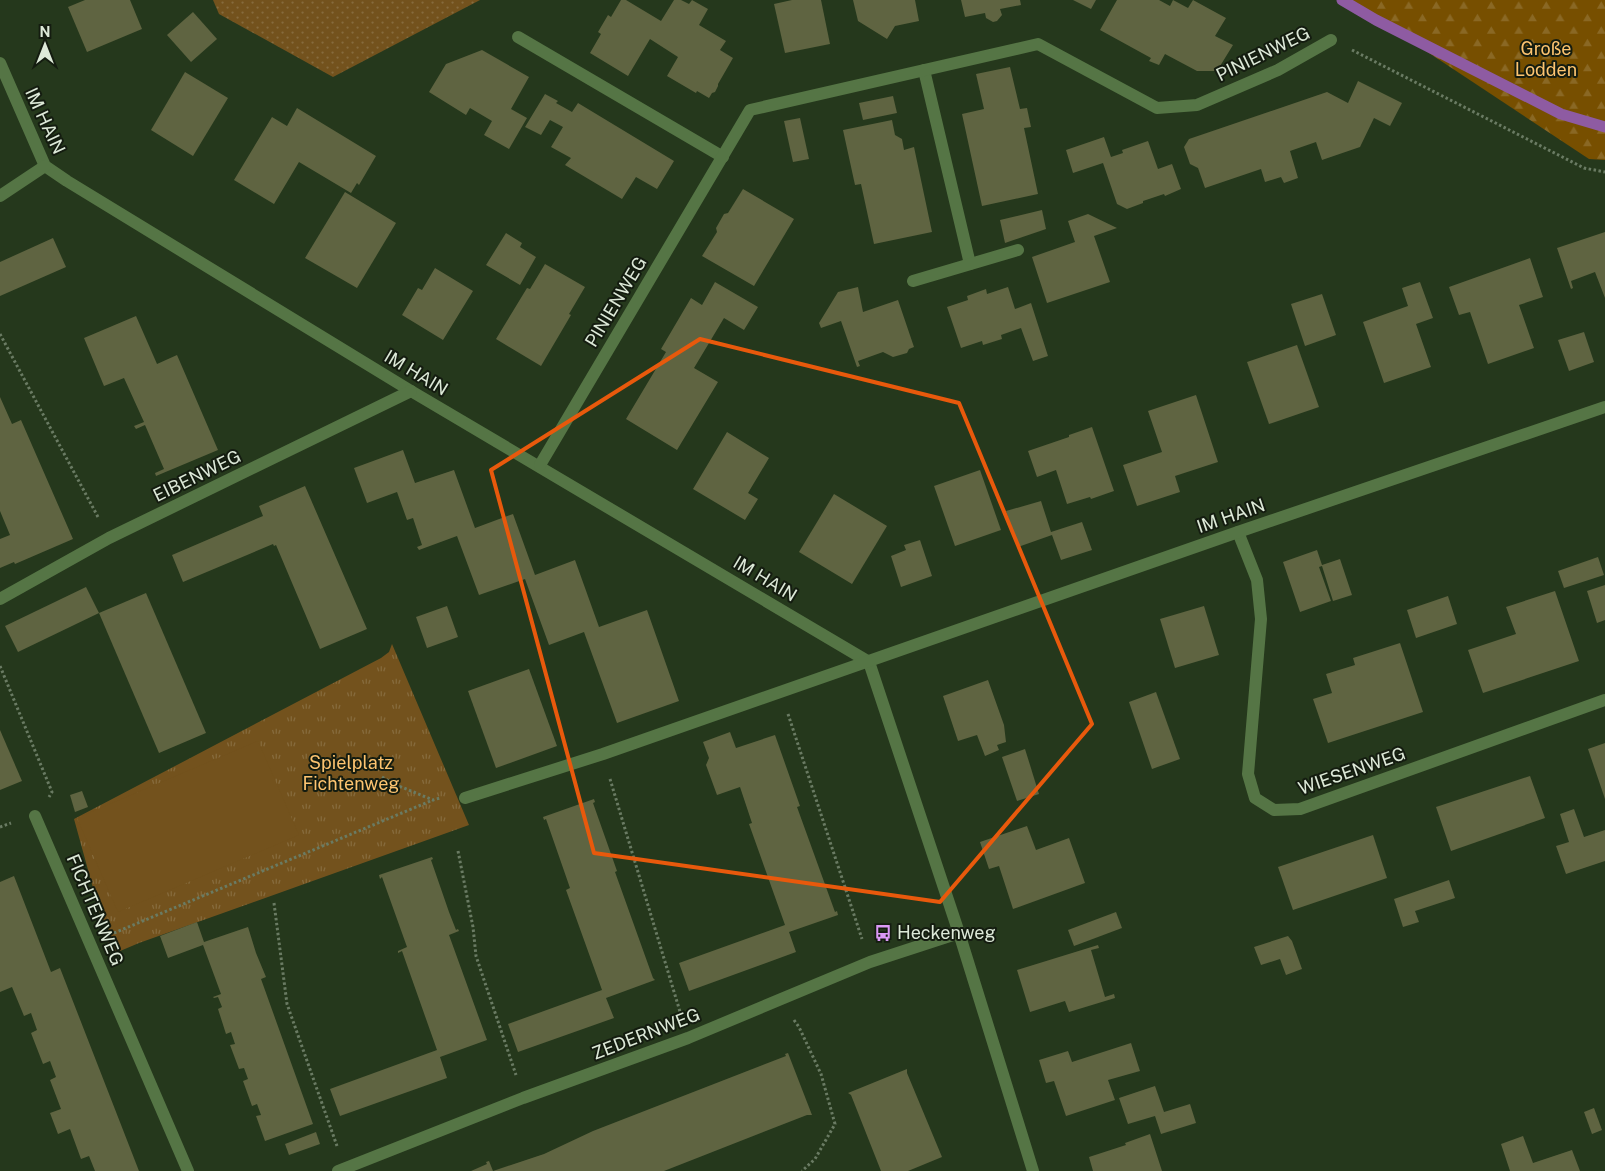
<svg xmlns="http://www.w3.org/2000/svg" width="1605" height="1171" viewBox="0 0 1605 1171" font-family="'Public Sans',sans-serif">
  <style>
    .grass { fill: url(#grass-dots) }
    .forest { fill: url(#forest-firs) }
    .park { fill: url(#park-tufts) }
    .pitch { fill: #73521d }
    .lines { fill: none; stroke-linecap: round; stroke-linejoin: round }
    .stream { stroke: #8e5ba2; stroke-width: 11 }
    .building { fill: #5f6441 }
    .path { stroke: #6a7b63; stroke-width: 3; stroke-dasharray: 2.5 2.5; stroke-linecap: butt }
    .minor { stroke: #557545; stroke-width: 12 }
    .marked { fill: none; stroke: #e8590c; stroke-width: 4; stroke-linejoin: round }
    .labels { text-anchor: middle; stroke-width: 4; stroke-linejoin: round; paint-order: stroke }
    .park-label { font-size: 18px; fill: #fdc470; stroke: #141c10 }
    .street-label { font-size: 18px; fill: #dde9d8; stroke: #141c10 }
    .poi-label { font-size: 18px; fill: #dde9d8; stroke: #141c10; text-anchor: start }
  </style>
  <defs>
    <pattern id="grass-dots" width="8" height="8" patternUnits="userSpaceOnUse" patternTransform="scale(1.25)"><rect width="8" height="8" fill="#73521d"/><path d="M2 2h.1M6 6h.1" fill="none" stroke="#866b3d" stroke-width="1.8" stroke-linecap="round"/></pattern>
    <pattern id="forest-firs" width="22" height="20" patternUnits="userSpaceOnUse" patternTransform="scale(1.25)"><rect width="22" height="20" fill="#774f00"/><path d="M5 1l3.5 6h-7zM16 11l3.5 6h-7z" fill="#8a6824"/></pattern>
    <pattern id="park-tufts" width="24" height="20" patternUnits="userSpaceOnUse" patternTransform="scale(1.25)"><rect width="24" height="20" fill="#73521d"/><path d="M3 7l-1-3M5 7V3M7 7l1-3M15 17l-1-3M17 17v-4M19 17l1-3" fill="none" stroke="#866b3d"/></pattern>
  </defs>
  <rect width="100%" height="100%" fill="#25381c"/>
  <!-- grass -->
  <polygon class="grass" points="213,0 480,0 333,77 219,14"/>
  <!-- forest -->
  <polygon class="forest" points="1349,0 1605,0 1605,160 1589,159"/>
  <!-- park -->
  <polygon class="park" points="392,644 469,825 139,943 113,954 109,946 74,819 381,658 389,652"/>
  <!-- pitch -->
  <polygon class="pitch" points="258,741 299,835 118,912 77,818"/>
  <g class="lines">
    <!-- stream -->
    <polyline class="stream" points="1342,0 1376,20 1561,114 1605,127"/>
  </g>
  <!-- building -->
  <g class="building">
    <polygon points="85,0 130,0 142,29 87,52 68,7"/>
    <polygon points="621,0 626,0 661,21 674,0 681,0 689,4 692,0 708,9 699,25 726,41 720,50 733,58 718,84 718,86 715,92 712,93 709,98 697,91 696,93 667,76 678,57 650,39 628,76 590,53 601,34 598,32 608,15 611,17"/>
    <polygon points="792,0 821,0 830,44 785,53 774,4"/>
    <polygon points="853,0 915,0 919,21 895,26 887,39 858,21"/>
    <polygon points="961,0 1020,0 1021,5 1000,9 1002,15 997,21 993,22 986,18 985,13 965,17"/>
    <polygon points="1073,0 1096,0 1091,9"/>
    <polygon points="1117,0 1159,0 1170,6 1173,0 1188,8 1193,0 1226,18 1215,36 1233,45 1217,71 1197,71 1165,54 1159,65 1149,61 1151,58 1100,30"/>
    <polygon points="193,12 217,39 191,62 167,35"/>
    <polygon points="482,50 529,77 511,109 527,118 509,149 484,135 492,121 470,108 466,115 429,92 446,64"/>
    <polygon points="1010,67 1020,109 1027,108 1031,127 1024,128 1038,194 982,206 962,114 984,109 976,74"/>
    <polygon points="185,72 228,98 193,156 151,130"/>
    <polygon points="1358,81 1402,103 1390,126 1374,118 1360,147 1322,160 1316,142 1290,151 1298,178 1284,183 1281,177 1265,182 1261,169 1205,188 1198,168 1190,164 1184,147 1189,139 1327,92 1348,103"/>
    <polygon points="545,94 558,101 556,103 572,112 578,103 674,161 657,189 636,177 622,199 565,165 571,158 551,147 563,127 550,120 541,135 525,127"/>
    <polygon points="893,96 897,113 863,120 859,103"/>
    <polygon points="297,108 376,156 359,185 357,183 351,193 299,162 274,204 234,180 272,117 287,126"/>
    <polygon points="800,118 809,159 793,162 784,121"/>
    <polygon points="892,120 895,135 902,139 904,150 914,147 932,232 874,244 861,184 855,185 843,130"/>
    <polygon points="1104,137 1111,157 1123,153 1122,150 1148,141 1158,169 1172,164 1181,189 1165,196 1164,194 1143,201 1143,203 1127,209 1117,204 1103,163 1073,173 1066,150"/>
    <polygon points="743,189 794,219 754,286 702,256 717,232 716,228 724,214 728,213"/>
    <polygon points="345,192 396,223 357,288 305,258"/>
    <polygon points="1042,210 1046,229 1005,243 1000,220"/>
    <polygon points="1088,214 1117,228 1094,236 1110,282 1047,303 1032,257 1075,242 1068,221"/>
    <polygon points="1605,232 1605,298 1595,272 1571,281 1573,288 1571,289 1557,248"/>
    <polygon points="506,233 522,243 520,247 536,257 520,285 486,265"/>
    <polygon points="53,238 66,267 0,296 0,262"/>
    <polygon points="1530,258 1543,297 1519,305 1534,348 1488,364 1470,312 1459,315 1449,287"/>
    <polygon points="545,264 585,287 569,314 571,315 541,366 496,339 527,288 530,289"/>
    <polygon points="435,268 473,291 443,340 402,315 418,288 422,290"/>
    <polygon points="715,282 758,307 744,330 724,318 694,368 718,382 677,450 626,419 666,352 661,349 691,298 702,305"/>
    <polygon points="1420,282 1433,318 1416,324 1431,367 1384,383 1363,322 1408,306 1402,288"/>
    <polygon points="858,287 863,312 898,300 914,347 909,349 907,353 893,357 883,352 858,361 860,366 857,367 841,321 821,328 819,323 838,292"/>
    <polygon points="1008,287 1015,309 1031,303 1048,356 1033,361 1021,328 1001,335 1002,339 983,345 982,341 961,348 947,307 968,300 967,296 986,289 987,294"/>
    <polygon points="1322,294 1336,335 1305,346 1291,304"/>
    <polygon points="136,316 157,364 177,355 218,450 156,476 155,473 164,469 145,425 136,429 134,426 144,422 124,378 104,386 84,338"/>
    <polygon points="1584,332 1594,362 1569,371 1558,340"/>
    <polygon points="1297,345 1319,407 1269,424 1247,362"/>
    <polygon points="1196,395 1218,462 1175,476 1180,492 1137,506 1123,465 1162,452 1148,411"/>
    <polygon points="0,397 12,424 21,420 73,539 15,564 14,562 0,568 0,539 10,535 0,511"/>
    <polygon points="1092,427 1114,491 1091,499 1090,497 1067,504 1056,470 1037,477 1028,451 1069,437 1069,435"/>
    <polygon points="727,432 769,458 748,493 758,499 745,520 693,489"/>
    <polygon points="403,450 415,483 454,470 475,528 513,514 535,575 575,560 599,627 647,610 679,701 617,723 584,632 549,645 525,579 479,595 457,536 419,550 417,547 422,545 413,518 407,520 397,492 367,503 354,468"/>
    <polygon points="980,470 1001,530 955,546 934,486"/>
    <polygon points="305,486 367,629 320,649 276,545 274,546 273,544 183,582 172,555 263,516 259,506"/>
    <polygon points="834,494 887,526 852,584 799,552"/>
    <polygon points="1041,501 1051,532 1082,522 1092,550 1061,560 1052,535 1018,547 1006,511"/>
    <polygon points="920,540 932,576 901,587 891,556 906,550 904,545"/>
    <polygon points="1317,550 1322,565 1340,559 1352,595 1333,601 1322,566 1319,567 1331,601 1300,612 1283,562"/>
    <polygon points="1598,557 1604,575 1564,588 1558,571"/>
    <polygon points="1605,585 1605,620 1597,623 1587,591"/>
    <polygon points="86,587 99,613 18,652 5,626"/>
    <polygon points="1555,591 1579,661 1483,693 1468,650 1516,634 1506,607"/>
    <polygon points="146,593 206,733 159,753 99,613"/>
    <polygon points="1448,596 1457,624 1416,638 1407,610"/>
    <polygon points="447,606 458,637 427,648 416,617"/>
    <polygon points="1204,606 1219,655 1175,668 1160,619"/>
    <polygon points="1400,643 1423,712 1328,743 1313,699 1332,693 1326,674 1355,665 1353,658"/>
    <polygon points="529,669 557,746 496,768 468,691"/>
    <polygon points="988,680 1004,725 1006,742 997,745 999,750 985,756 977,735 958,741 943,696"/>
    <polygon points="1156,692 1180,759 1152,769 1129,702"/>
    <polygon points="0,730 22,781 0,790"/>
    <polygon points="730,732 736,748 775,735 800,806 797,807 835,912 837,911 838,915 789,932 796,952 689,991 679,963 785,925 749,824 752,823 740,787 717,795 706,765 709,758 703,742"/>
    <polygon points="1605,743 1605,799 1588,749"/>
    <polygon points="1025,749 1039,794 1017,801 1002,757"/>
    <polygon points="1530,776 1545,818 1451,851 1436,807"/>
    <polygon points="82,791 88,807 75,812 70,795"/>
    <polygon points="594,799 595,802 593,803 617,871 615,872 653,978 655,980 606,998 614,1018 518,1052 508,1024 602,990 566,890 570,888 546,819 544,820 543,817"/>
    <polygon points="1574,809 1584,837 1605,830 1605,861 1566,874 1556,846 1569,842 1560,814"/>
    <polygon points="1027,826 1036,850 1069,838 1085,883 1013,909 999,866 989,869 980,842"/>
    <polygon points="1373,835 1387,878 1293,910 1278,867"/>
    <polygon points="432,857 433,859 431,860 449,912 456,930 458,929 459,931 449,935 487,1040 440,1057 447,1078 340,1116 330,1089 437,1050 402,951 398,953 398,951 407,947 382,877 380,879 379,875"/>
    <polygon points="14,876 51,972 60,968 139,1171 95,1171 89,1156 81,1159 70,1129 58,1134 50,1113 61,1109 50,1080 56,1077 50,1061 43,1064 31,1033 37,1030 31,1013 24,1016 12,987 0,992 0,882"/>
    <polygon points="1449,880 1455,898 1415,911 1419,922 1403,927 1394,899"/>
    <polygon points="1116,912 1122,928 1074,946 1068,930"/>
    <polygon points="197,922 204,942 248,927 256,953 266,977 261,979 313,1124 265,1141 256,1116 261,1115 257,1104 252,1106 243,1081 248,1079 244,1068 239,1069 230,1045 235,1044 231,1032 226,1034 218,1009 222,1007 218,997 214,998 213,997 221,994 203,945 168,958 160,936"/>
    <polygon points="1288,936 1292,941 1302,969 1286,975 1280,959 1261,965 1254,947"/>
    <polygon points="1098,945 1099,948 1091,950 1105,997 1114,994 1115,998 1069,1012 1065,1001 1030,1012 1017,970"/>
    <polygon points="1131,1043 1140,1071 1108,1080 1115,1100 1066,1116 1054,1081 1046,1083 1039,1060 1068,1051 1072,1062"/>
    <polygon points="788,1053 812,1115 807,1115 664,1171 471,1171 487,1164 486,1162 489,1161 493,1171 544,1154 593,1131 786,1056 785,1054"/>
    <polygon points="907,1069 907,1073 942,1157 908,1171 881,1171 851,1095 848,1093"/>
    <polygon points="1155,1086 1164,1112 1190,1104 1196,1123 1161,1134 1155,1116 1128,1124 1119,1098"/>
    <polygon points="1594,1108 1602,1130 1592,1134 1584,1112"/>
    <polygon points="316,1132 320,1144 289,1155 285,1144"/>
    <polygon points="1150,1134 1162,1171 1093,1171 1089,1157 1126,1145 1125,1143"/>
    <polygon points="1523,1136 1533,1163 1572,1150 1580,1171 1510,1171 1501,1144"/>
  </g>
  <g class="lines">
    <!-- path -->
    <g class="path">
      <polyline points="1352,50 1584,168 1605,172"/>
      <polyline points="0,334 98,517"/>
      <polyline points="0,666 52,792 49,797"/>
      <polyline points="788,714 862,939"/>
      <polyline points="382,777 394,784 433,800 440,798"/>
      <polyline points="610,779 681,1015"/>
      <polyline points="0,827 11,823"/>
      <polyline points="458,851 473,927 476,956 516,1075"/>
      <polyline points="274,903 287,1004 337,1146"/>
      <polyline points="114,933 433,800"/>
      <polyline points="794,1020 799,1027 821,1074 835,1124 815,1159 802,1171"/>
    </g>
    <!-- minor -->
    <g class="minor">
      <polyline points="518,37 723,157"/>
      <polyline points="0,63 45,166 67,181 411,391 869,662"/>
      <polyline points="924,70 970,264"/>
      <polyline points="0,196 45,166"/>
      <polyline points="913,281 1018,250"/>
      <polyline points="540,465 750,110 1038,44 1157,108 1197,105 1278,70 1331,40"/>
      <polyline points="1238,532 1257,580 1261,619 1248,774 1255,798 1274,810 1300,809 1605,700"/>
      <polyline points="0,599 109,538 411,391"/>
      <polyline points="869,662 959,933 1033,1171"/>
      <polyline points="465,798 603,754 1238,532 1605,407"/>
      <polyline points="35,816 188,1171"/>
      <polyline points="338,1171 523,1098 688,1038 870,962 959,933"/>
    </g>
  </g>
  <!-- marked area -->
  <path class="marked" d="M700,339l259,64 133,321 -152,178 -346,-49 -103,-383z"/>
  <!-- icons -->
  <defs>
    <g id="bus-bare" transform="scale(1.35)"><path d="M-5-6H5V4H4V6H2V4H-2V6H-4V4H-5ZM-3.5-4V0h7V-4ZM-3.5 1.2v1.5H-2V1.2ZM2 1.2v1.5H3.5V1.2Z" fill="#db99f6" stroke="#141c10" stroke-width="2.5" paint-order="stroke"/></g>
  </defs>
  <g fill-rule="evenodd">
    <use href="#bus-bare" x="883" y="933"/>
  </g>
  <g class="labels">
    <!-- park labels -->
    <g class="park-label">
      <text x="1546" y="55">Große<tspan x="1546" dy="21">Lodden</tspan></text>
      <text x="351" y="769">Spielplatz<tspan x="351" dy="21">Fichtenweg</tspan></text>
    </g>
    <!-- street labels -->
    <g class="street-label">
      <text transform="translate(1263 54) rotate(-26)" y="6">PINIENWEG</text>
      <text transform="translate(45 121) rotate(65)" y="6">IM HAIN</text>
      <text transform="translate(616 302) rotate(-59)" y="6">PINIENWEG</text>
      <text transform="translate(416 373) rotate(31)" y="6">IM HAIN</text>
      <text transform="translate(197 476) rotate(-26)" y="6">EIBENWEG</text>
      <text transform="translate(1231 516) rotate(-19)" y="6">IM HAIN</text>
      <text transform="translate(765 579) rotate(31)" y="6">IM HAIN</text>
      <text transform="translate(1352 771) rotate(-19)" y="6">WIESENWEG</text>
      <text transform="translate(95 910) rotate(67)" y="6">FICHTENWEG</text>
      <text transform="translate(646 1034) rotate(-21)" y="6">ZEDERNWEG</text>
    </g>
    <!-- poi labels -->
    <g class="poi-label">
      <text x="897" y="939">Heckenweg</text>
    </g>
  </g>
  <!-- north arrow -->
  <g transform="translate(45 45)" stroke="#141c10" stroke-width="4" paint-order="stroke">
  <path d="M0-4L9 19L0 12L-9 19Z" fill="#dde9d8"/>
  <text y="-8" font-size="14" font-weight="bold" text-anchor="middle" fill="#dde9d8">N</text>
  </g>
</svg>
